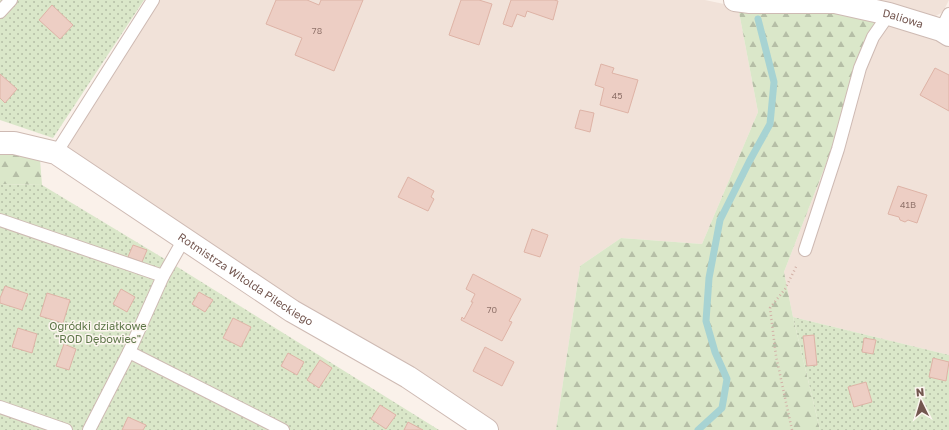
<svg xmlns="http://www.w3.org/2000/svg" width="949" height="430" viewBox="0 0 949 430" font-family="'Golos Text',sans-serif">
  <style>
    .residential { fill: #f1e2d9 }
    .forest { fill: url(#forest-firs) }
    .park { fill: url(#park-dots) }
    .lines { fill: none; stroke-linecap: round; stroke-linejoin: round }
    .stream { stroke: #a7d3d3; stroke-width: 7 }
    .building { fill: #edcec4; stroke: #deb3a6 }
    .service-casing { stroke: #cebab3; stroke-width: 14 }
    .minor-casing { stroke: #cebab3; stroke-width: 24 }
    .path { stroke: #d2b1a7; stroke-width: 2.5; stroke-dasharray: 1 3; stroke-linecap: butt }
    .service { stroke: #fff; stroke-width: 12 }
    .minor { stroke: #fff; stroke-width: 22 }
    .labels { text-anchor: middle; stroke-width: 3; stroke-linejoin: round; paint-order: stroke }
    .number-label { font-size: 9px; fill: #92746c }
    .street-label { font-size: 11px; fill: #73564f; stroke: #fdf6f0 }
    .park-label { font-size: 11px; fill: #5e7749; stroke: #fdf6f0 }
  </style>
  <defs>
    <pattern id="forest-firs" width="22" height="20" patternUnits="userSpaceOnUse"><rect width="22" height="20" fill="#dae7c9"/><path d="M5 1l3.5 6h-7zM16 11l3.5 6h-7z" fill="#b5bea6"/></pattern>
    <pattern id="park-dots" width="8" height="8" patternUnits="userSpaceOnUse"><rect width="8" height="8" fill="#dae7c9"/><path d="M2 2h.1M6 6h.1" fill="none" stroke="#b5bea6" stroke-width="1.8" stroke-linecap="round"/></pattern>
  </defs>
  <rect width="100%" height="100%" fill="#faf1ea"/>
  <!-- residential -->
  <g class="residential">
    <polygon points="160,0 705,0 738,7 758,112 702,244 621,238 580,266 556,430 498,430 411,372 194,236 67,149 66,145"/>
    <polygon points="850,0 949,0 943,12 934,17"/>
    <polygon points="879,16 949,43 949,355 793,317 784,272 831,151 853,70 867,37"/>
  </g>
  <!-- forest -->
  <g class="forest">
    <polygon points="808,6 879,16 867,37 853,70 831,151 784,272 793,317 820,430 556,430 580,266 621,238 702,244 758,112 738,7"/>
    <polygon points="0,152 40,159 42,185 0,184"/>
  </g>
  <!-- park -->
  <g class="park">
    <polygon points="0,0 144,0 53,138 0,120"/>
    <polygon points="0,184 42,185 163,258 439,430 0,430"/>
    <polygon points="793,317 949,355 949,430 820,430"/>
  </g>
  <g class="lines">
    <!-- stream -->
    <polyline class="stream" points="698,430 722,408 727,379 715,352 706,321 709,278 720,220 749,162 770,124 774,82 758,19"/>
  </g>
  <!-- building -->
  <g class="building">
    <polygon points="276,0 307,0 319,5 321,0 363,0 334,71 295,55 302,38 266,24"/>
    <polygon points="461,0 479,0 492,4 479,45 449,35"/>
    <polygon points="511,0 554,0 558,1 553,20 527,11 525,17 517,14 512,27 503,24"/>
    <polygon points="52,5 73,25 60,39 39,20"/>
    <polygon points="601,64 614,68 612,73 638,80 628,113 600,105 604,88 595,85"/>
    <polygon points="935,68 949,75 949,111 920,95"/>
    <polygon points="0,74 17,89 5,103 0,98"/>
    <polygon points="580,110 594,113 590,132 575,128"/>
    <polygon points="408,177 434,191 431,197 434,199 428,211 398,197"/>
    <polygon points="898,186 927,195 917,223 908,220 905,222 900,220 899,217 888,214"/>
    <polygon points="532,229 548,235 540,257 524,252"/>
    <polygon points="133,245 147,250 142,262 128,257"/>
    <polygon points="473,274 521,299 509,321 512,322 502,341 461,320 462,317 464,319 473,302 471,302 475,294 466,289"/>
    <polygon points="5,286 28,294 22,310 0,303 0,298"/>
    <polygon points="121,289 135,297 127,312 113,304"/>
    <polygon points="199,292 213,300 205,312 192,304"/>
    <polygon points="47,293 70,300 63,323 40,316"/>
    <polygon points="233,318 251,327 241,347 223,338"/>
    <polygon points="18,328 37,334 32,353 12,347"/>
    <polygon points="814,335 817,365 807,366 803,336"/>
    <polygon points="864,338 876,340 873,354 862,352"/>
    <polygon points="64,344 76,349 69,370 56,366"/>
    <polygon points="485,347 514,362 502,386 473,371"/>
    <polygon points="288,353 304,362 297,375 281,366"/>
    <polygon points="933,358 949,362 946,381 929,377"/>
    <polygon points="320,360 332,368 319,388 307,380"/>
    <polygon points="866,382 872,402 854,407 848,387"/>
    <polygon points="380,405 396,415 386,429 371,419"/>
    <polygon points="128,417 146,425 143,430 122,430"/>
    <polygon points="408,422 423,430 404,430"/>
  </g>
  <g class="lines">
    <!-- service casing -->
    <g class="service-casing">
      <g id="service">
        <polyline points="0,12 11,0"/>
        <polyline points="941,30 949,14"/>
        <polyline points="56,153 153,0"/>
        <polyline points="0,220 163,276"/>
        <polyline points="805,250 838,149 860,68 873,37 889,14"/>
        <polyline points="129,352 283,430"/>
        <polyline points="0,407 66,430"/>
        <polyline points="89,430 129,352 163,276 184,239"/>
      </g>
    </g>
    <!-- minor casing -->
    <g class="minor-casing">
      <g id="minor">
        <path id="s1" d="M735,0l15,2h85l54,12 52,16 8,5"/>
        <path id="s2" d="M0,143h14l42,10 236,158 116,66 79,53"/>
      </g>
    </g>
    <!-- path -->
    <polyline class="path" points="792,430 776,356 770,308 785,289 797,265"/>
    <!-- service -->
    <use href="#service" class="service"/>
    <!-- minor -->
    <use href="#minor" class="minor"/>
  </g>
  <g class="labels">
    <!-- number labels -->
    <g class="number-label">
      <text x="317" y="34">78</text>
      <text x="617" y="99">45</text>
      <text x="908" y="208">41B</text>
      <text x="492" y="313">70</text>
    </g>
    <!-- street labels -->
    <g class="street-label">
      <text dy="4" stroke="none"><textPath href="#s1" startOffset="170">Daliowa</textPath></text>
      <text dy="4" stroke="none"><textPath href="#s2" startOffset="285">Rotmistrza Witolda Pileckiego</textPath></text>
    </g>
    <!-- park labels -->
    <g class="park-label">
      <text x="98" y="330">Ogródki działkowe<tspan x="98" dy="13">"ROD Dębowiec"</tspan></text>
    </g>
  </g>
  <!-- north arrow -->
  <g transform="translate(921 402) rotate(355)" stroke="#fdf6f0" stroke-width="3" paint-order="stroke">
  <path d="M0-3L7 15L0 10L-7 15Z" fill="#73564f"/>
  <text y="-6" font-size="11" font-weight="bold" text-anchor="middle" fill="#73564f">N</text>
  </g>
</svg>
